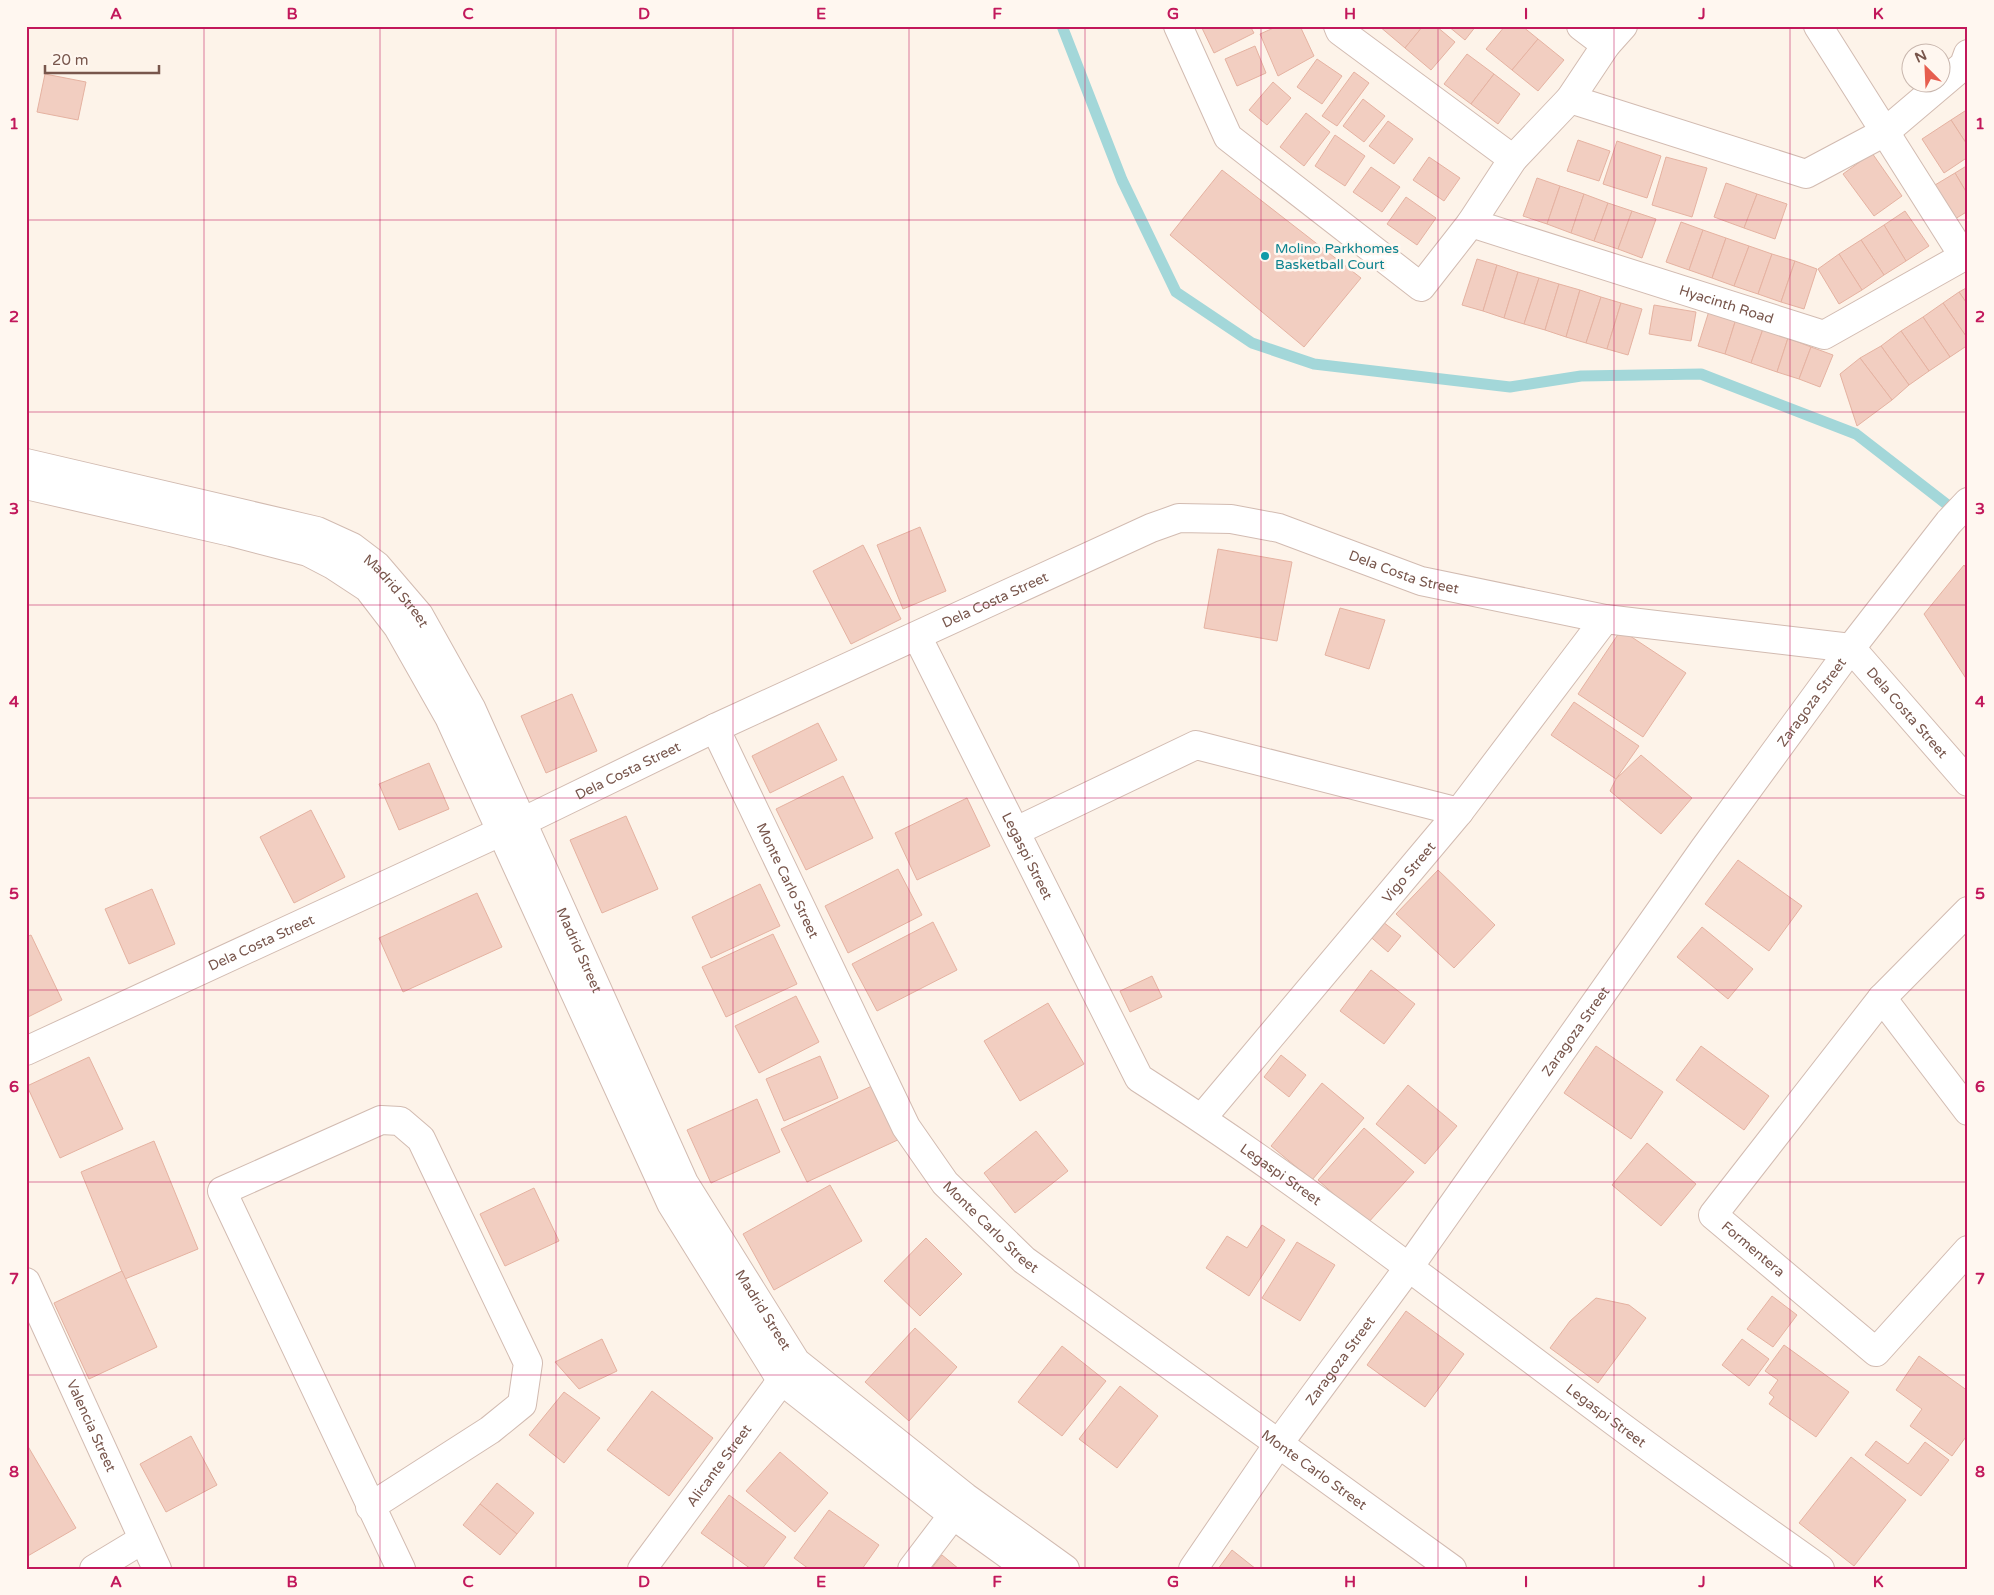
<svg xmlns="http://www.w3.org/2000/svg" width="1994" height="1595" viewBox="0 0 1994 1595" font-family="'Varela Round',sans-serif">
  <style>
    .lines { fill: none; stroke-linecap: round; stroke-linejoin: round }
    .stream { stroke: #a3d7d9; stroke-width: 11 }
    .building { fill: #f2cec1; stroke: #e5b2a1 }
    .minor-casing { stroke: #d2bbb1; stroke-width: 30 }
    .minor { stroke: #fff; stroke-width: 28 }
    .grid { fill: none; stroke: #c2185b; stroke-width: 1; stroke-opacity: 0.55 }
    .culture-dot { fill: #0f9aa8; stroke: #fff7f0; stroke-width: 2 }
    .labels { text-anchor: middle; stroke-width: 5; stroke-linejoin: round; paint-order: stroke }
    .culture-label { font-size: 14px; fill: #0d838f; stroke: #fff7f0; text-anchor: start }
    .street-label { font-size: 14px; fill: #78564c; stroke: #fff7f0 }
    .neatline { fill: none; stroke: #c2185b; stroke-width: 2 }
    .grid-label { font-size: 16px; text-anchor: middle; font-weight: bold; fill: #c2185b }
  </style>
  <rect width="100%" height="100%" fill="#fdf3e9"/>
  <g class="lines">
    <!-- stream -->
    <polyline class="stream" points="1062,26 1122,180 1176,292 1252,343 1314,364 1510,387 1581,376 1701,374 1856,434 1958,513"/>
  </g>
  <!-- building -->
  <g class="building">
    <polygon points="1201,26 1250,26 1254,33 1214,53"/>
    <polygon points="1278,26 1300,26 1314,56 1278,76 1260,34"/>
    <polygon points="1379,26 1423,26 1405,48"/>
    <polygon points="1423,26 1436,26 1455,42 1431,70 1405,48"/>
    <polygon points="1448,26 1476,26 1465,40"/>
    <polygon points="1505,26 1522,26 1538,39 1512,70 1486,49"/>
    <polygon points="1538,39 1564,60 1538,91 1512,70"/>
    <polygon points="1255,46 1266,73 1237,86 1225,59"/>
    <polygon points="1467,54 1494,74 1471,104 1444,84"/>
    <polygon points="1317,59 1342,76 1322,104 1297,87"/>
    <polygon points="1354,72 1369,83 1337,126 1322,116"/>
    <polygon points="45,74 86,82 78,120 37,112"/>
    <polygon points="1494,74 1520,94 1498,124 1471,104"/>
    <polygon points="1273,82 1291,98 1267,125 1249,110"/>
    <polygon points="1363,99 1385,116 1364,142 1343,126"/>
    <polygon points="1968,109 1968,146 1951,120"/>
    <polygon points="1306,113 1330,132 1304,166 1280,147"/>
    <polygon points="1951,120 1968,146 1968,157 1944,173 1922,139"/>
    <polygon points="1388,121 1413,139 1394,164 1369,146"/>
    <polygon points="1335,135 1365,156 1345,186 1315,166"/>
    <polygon points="1578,140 1610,151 1599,181 1567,171"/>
    <polygon points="1617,141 1661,156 1647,198 1603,184"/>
    <polygon points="1872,153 1902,196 1874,216 1843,174"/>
    <polygon points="1429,157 1460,178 1444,201 1413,180"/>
    <polygon points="1666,157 1707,168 1692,217 1652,205"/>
    <polygon points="1968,165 1968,195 1955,173"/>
    <polygon points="1371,167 1400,187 1382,212 1353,192"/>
    <polygon points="1222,170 1361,278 1304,347 1170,235"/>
    <polygon points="1955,173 1968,195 1968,211 1955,219 1935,185"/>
    <polygon points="1537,178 1560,186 1547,224 1523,216"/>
    <polygon points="1726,183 1757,194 1744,228 1714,217"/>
    <polygon points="1560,186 1584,194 1571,233 1547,224"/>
    <polygon points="1584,194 1608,203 1594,241 1571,233"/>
    <polygon points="1757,194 1787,204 1775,239 1744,228"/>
    <polygon points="1406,197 1436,218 1417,245 1387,224"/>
    <polygon points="1608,203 1632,211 1618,249 1594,241"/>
    <polygon points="1632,211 1656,219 1642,258 1618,249"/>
    <polygon points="1905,211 1929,246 1906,261 1884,225"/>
    <polygon points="1681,222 1703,230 1689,270 1666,262"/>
    <polygon points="1884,225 1906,261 1884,275 1861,240"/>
    <polygon points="1703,230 1726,238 1712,278 1689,270"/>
    <polygon points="1726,238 1749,246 1734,286 1712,278"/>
    <polygon points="1861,240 1884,275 1862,290 1839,254"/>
    <polygon points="1749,246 1772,254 1758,294 1734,286"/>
    <polygon points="1772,254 1795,261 1781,302 1758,294"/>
    <polygon points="1839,254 1862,290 1839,304 1818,269"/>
    <polygon points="1477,259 1497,265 1483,311 1462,305"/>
    <polygon points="1795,261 1817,269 1804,309 1781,302"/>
    <polygon points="1497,265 1518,272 1504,318 1483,311"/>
    <polygon points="1518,272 1539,278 1524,324 1504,318"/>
    <polygon points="1539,278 1559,284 1545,330 1524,324"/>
    <polygon points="1559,284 1580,290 1566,337 1545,330"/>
    <polygon points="1968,287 1968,305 1959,292"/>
    <polygon points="1580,290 1601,297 1586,343 1566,337"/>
    <polygon points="1959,292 1968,305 1968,339 1943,303"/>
    <polygon points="1601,297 1621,303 1607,349 1586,343"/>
    <polygon points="1621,303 1642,309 1628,355 1607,349"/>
    <polygon points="1943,303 1968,339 1968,345 1950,357 1923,317"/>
    <polygon points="1654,305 1696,312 1691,341 1649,334"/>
    <polygon points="1709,311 1736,319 1725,354 1698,346"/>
    <polygon points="1923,317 1950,357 1929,371 1901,331"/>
    <polygon points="1736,319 1763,329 1751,363 1725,354"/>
    <polygon points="1763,329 1788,338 1777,372 1751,363"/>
    <polygon points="1901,331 1929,371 1909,385 1881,346"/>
    <polygon points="1788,338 1811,347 1799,379 1777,372"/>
    <polygon points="1881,346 1909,385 1892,400 1860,358"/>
    <polygon points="1811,347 1833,355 1820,387 1799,379"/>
    <polygon points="1860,358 1892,400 1857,426 1840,374"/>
    <polygon points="920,527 946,591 903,609 877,545"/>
    <polygon points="863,545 901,619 851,644 813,571"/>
    <polygon points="1218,549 1292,562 1277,641 1204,628"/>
    <polygon points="1964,565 1968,571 1967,680 1924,614"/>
    <polygon points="1340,608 1385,620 1369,669 1325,655"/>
    <polygon points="1621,630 1686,673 1643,737 1578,694"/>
    <polygon points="572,694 597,751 546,773 521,716"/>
    <polygon points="1574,702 1639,746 1616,779 1551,735"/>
    <polygon points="818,723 837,760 770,793 752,756"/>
    <polygon points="1641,755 1692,798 1661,834 1610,791 1616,779"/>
    <polygon points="429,763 449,809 399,830 379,784"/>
    <polygon points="843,776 873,838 806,870 776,809"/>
    <polygon points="967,798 990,846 917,880 895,833"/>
    <polygon points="311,810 345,877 294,903 260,837"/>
    <polygon points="626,816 658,889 602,913 570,840"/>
    <polygon points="1738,860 1802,906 1769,951 1705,904"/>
    <polygon points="898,869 922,915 848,953 825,906"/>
    <polygon points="1438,870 1495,925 1454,968 1396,914"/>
    <polygon points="760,884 780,926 711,958 692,917"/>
    <polygon points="152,889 175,944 129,964 105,909"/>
    <polygon points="477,893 502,947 403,992 379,938"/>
    <polygon points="1378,918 1401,936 1388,952 1366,933"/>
    <polygon points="933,922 957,970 877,1011 852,964"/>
    <polygon points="1702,927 1753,969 1728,999 1677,957"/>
    <polygon points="773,934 797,984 726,1017 702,967"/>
    <polygon points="31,935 62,1000 26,1018 26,937"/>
    <polygon points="1371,970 1415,1004 1384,1044 1340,1011"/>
    <polygon points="1152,976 1162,997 1130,1012 1120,991"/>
    <polygon points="796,996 819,1042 759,1073 735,1026"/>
    <polygon points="1048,1003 1084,1064 1020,1101 984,1041"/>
    <polygon points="1596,1046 1663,1092 1631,1139 1564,1093"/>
    <polygon points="1701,1046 1769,1096 1744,1130 1676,1080"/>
    <polygon points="1281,1055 1306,1075 1289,1097 1264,1077"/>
    <polygon points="820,1056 838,1098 784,1121 766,1079"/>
    <polygon points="89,1057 123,1129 60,1158 27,1086"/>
    <polygon points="1322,1083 1364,1118 1312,1180 1271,1146"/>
    <polygon points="876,1084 902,1138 807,1182 781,1129"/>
    <polygon points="1408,1085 1457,1126 1425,1164 1376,1124"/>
    <polygon points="757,1099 780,1152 711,1183 687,1130"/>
    <polygon points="1364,1128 1414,1172 1367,1224 1318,1180"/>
    <polygon points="1036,1131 1068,1171 1015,1213 984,1173"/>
    <polygon points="154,1141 198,1249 125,1279 81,1172"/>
    <polygon points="1647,1143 1696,1184 1661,1226 1612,1185"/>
    <polygon points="830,1185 862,1241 774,1290 743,1234"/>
    <polygon points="534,1188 559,1241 505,1266 480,1214"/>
    <polygon points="1262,1225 1285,1240 1249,1296 1206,1268 1227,1236 1247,1248"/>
    <polygon points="926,1238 962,1274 920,1316 884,1281"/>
    <polygon points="1297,1242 1335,1265 1300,1321 1262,1298"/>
    <polygon points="122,1271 157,1347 89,1379 54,1303"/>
    <polygon points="1772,1296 1797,1315 1773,1347 1747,1329"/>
    <polygon points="1596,1298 1629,1305 1646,1318 1598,1383 1550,1348 1570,1321"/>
    <polygon points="1406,1311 1464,1354 1425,1407 1367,1365"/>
    <polygon points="915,1328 957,1367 909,1421 865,1382"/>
    <polygon points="602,1339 617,1371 579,1389 555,1362"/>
    <polygon points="1742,1339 1769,1359 1749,1386 1722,1365"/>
    <polygon points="1784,1345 1849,1392 1816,1437 1769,1404 1774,1397 1769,1393 1778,1380 1765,1371"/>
    <polygon points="1062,1346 1106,1381 1062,1436 1018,1402"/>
    <polygon points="1919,1356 1968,1391 1968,1434 1952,1456 1910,1426 1922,1409 1896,1390"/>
    <polygon points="1120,1386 1158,1416 1117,1468 1079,1439"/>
    <polygon points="652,1391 713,1438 669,1496 607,1450"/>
    <polygon points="564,1392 600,1418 564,1463 529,1435"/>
    <polygon points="191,1436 217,1485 166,1512 140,1464"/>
    <polygon points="1876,1441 1908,1464 1925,1442 1949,1460 1921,1496 1865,1455"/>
    <polygon points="26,1443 76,1528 26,1557"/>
    <polygon points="780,1452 828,1493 795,1532 746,1491"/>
    <polygon points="1851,1457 1906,1500 1854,1566 1799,1523"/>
    <polygon points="497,1483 534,1513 517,1534 480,1504"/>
    <polygon points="729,1495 786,1537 762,1569 751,1569 701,1533"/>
    <polygon points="480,1504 517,1534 500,1555 463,1525"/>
    <polygon points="829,1510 879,1545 862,1569 809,1569 794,1558"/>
    <polygon points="1232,1550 1256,1569 1218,1569"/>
    <polygon points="942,1555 959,1569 931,1569"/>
  </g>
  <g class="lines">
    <!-- minor casing -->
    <g class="minor-casing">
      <g id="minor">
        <polyline points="1178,26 1228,137 1421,287 1471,223 1513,159 1570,99 1606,45 1623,26"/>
        <polyline points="1338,26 1340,31 1513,159"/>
        <polyline points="1581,26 1606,45"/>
        <polyline points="1818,26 1964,257"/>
        <polyline points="1570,99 1806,174 1885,132 1964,65 1968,54"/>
        <path id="s1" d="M1471,223l353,112 144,-81"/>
        <path id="s2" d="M26,463l291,68 35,16 25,19 42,49 52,93 213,475 112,179 169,135 100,72"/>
        <polyline points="26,485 231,532 308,552 333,565 368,588 398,627 449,717 671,1203 781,1380 953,1515 1028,1569"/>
        <path id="s3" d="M917,636l222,442c164,105 316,225 472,341 68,51 139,100 209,150"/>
        <path id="s4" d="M715,728l191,399 39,56 79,77 428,309"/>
        <polyline points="1016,831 1196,745 1459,812"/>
        <path id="s5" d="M1968,911l-86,87 -169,217 163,137 92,-102"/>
        <polyline points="1882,998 1968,1111"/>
        <path id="s6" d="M26,1051l496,-229 193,-94 436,-200 28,-10 52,1 48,9 142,53 184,38 246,29 117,134"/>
        <path id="s7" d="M1202,1118l257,-306 146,-193"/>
        <path id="s8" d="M26,1282l131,287"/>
        <polyline points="370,1507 490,1430 522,1404 528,1363 421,1139 400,1121 381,1120 222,1191 401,1569"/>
        <polyline points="94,1569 142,1540"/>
        <path id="s9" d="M642,1569l151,-204"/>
        <polyline points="912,1569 953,1515 963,1500"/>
        <path id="s10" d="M1193,1569l86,-126 130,-176 295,-418 147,-201 98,-126 19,-20"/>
      </g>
    </g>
    <!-- minor -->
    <use href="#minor" class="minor"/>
  </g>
  <!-- grid -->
  <path class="grid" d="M204,26v1543M380,26v1543M556,26v1543M733,26v1543M909,26v1543M1085,26v1543M1261,26v1543M1438,26v1543M1614,26v1543M1790,26v1543M26,220h1942M26,412h1942M26,605h1942M26,798h1942M26,990h1942M26,1182h1942M26,1375h1942"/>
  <!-- markers -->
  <circle class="culture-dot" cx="1265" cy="256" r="5"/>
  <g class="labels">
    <!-- culture labels -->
    <g class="culture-label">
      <text x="1275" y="253">Molino Parkhomes<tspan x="1275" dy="16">Basketball Court</tspan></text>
    </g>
    <!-- street labels -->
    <g class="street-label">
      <text dy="5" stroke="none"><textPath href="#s1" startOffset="268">Hyacinth Road</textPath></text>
      <text dy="5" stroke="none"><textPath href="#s6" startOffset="1504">Dela Costa Street</textPath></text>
      <text dy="5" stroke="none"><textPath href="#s2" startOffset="400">Madrid Street</textPath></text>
      <text dy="5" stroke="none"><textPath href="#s6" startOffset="1069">Dela Costa Street</textPath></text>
      <text dy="5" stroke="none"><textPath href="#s10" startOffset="1065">Zaragoza Street</textPath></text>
      <text dy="5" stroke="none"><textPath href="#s6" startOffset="2044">Dela Costa Street</textPath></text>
      <text dy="5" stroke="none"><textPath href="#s6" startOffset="664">Dela Costa Street</textPath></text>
      <text dy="5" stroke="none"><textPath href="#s3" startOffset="246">Legaspi Street</textPath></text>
      <text dy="5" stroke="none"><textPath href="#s7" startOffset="321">Vigo Street</textPath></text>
      <text dy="5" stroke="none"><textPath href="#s4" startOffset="169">Monte Carlo Street</textPath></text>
      <text dy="5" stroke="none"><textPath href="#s6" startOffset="259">Dela Costa Street</textPath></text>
      <text dy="5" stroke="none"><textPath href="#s2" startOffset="805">Madrid Street</textPath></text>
      <text dy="5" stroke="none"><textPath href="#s10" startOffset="660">Zaragoza Street</textPath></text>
      <text dy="5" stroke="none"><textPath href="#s3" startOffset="666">Legaspi Street</textPath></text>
      <text dy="5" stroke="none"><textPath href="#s4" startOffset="574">Monte Carlo Street</textPath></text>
      <text dy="5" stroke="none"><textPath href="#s5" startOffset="450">Formentera</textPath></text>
      <text dy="5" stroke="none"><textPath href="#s2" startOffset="1210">Madrid Street</textPath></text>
      <text dy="5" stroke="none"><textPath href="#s10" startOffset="255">Zaragoza Street</textPath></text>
      <text dy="5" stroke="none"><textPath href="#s3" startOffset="1071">Legaspi Street</textPath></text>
      <text dy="5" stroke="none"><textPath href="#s8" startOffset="158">Valencia Street</textPath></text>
      <text dy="5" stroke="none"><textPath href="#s9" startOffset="129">Alicante Street</textPath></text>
      <text dy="5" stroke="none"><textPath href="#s4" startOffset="979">Monte Carlo Street</textPath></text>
    </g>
  </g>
  <!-- border -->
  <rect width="1994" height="1595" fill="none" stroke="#fff7f0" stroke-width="55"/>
  <!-- north arrow -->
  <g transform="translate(1926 68) rotate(336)"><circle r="24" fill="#fff7f0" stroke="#c9b7ae"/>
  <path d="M0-4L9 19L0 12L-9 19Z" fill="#e65e4f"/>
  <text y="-8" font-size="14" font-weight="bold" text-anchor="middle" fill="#78564c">N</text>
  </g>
  <!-- scale -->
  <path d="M45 65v8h114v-8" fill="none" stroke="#78564c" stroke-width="2.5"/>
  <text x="52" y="65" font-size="15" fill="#78564c" stroke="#fff7f0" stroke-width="4" paint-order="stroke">20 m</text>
  <rect x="28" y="28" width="1938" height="1540" class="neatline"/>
  <g class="grid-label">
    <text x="116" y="19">A</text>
    <text x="292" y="19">B</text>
    <text x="468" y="19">C</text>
    <text x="644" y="19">D</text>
    <text x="821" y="19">E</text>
    <text x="997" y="19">F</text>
    <text x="1173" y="19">G</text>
    <text x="1350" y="19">H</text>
    <text x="1526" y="19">I</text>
    <text x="1702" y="19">J</text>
    <text x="1878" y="19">K</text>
    <text x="14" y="129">1</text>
    <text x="1980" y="129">1</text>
    <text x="14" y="322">2</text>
    <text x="1980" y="322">2</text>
    <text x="14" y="514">3</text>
    <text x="1980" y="514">3</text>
    <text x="14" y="707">4</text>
    <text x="1980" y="707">4</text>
    <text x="14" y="899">5</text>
    <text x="1980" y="899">5</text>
    <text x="14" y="1092">6</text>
    <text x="1980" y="1092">6</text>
    <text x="14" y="1284">7</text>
    <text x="1980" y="1284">7</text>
    <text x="14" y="1477">8</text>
    <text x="1980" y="1477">8</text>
    <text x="116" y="1587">A</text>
    <text x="292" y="1587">B</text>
    <text x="468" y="1587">C</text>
    <text x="644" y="1587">D</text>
    <text x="821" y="1587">E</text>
    <text x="997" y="1587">F</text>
    <text x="1173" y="1587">G</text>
    <text x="1350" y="1587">H</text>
    <text x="1526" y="1587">I</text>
    <text x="1702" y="1587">J</text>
    <text x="1878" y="1587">K</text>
  </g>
</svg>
